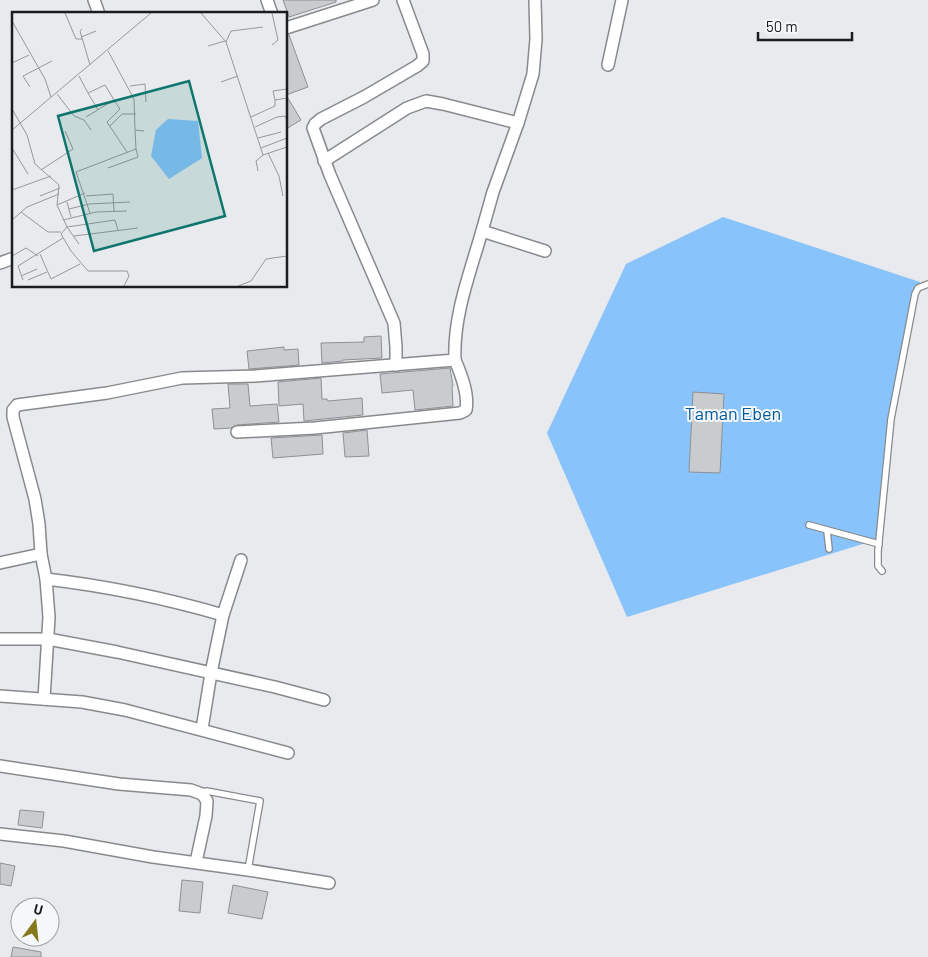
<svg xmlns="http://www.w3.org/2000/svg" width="928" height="957" viewBox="0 0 928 957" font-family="Barlow,sans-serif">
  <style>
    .green { fill: #89c3fc }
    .building { fill: #c9cccf; stroke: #8e9093 }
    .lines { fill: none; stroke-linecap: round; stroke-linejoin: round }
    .service-casing { stroke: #878a8c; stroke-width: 8 }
    .minor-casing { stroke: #878a8c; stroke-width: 14 }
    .service { stroke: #fff; stroke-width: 5.5 }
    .minor { stroke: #fff; stroke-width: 11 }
    .labels { text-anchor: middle; stroke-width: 4; stroke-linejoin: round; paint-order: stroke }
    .park-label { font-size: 18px; fill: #015999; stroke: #f5f8fb }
    .inset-road { fill: none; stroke: #96989a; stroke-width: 1 }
    .view { fill: #0f766e; fill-opacity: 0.15; stroke: #0f766e; stroke-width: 2.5 }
    .inset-edge { fill: none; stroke: #1b1c1d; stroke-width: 2.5 }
  </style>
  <rect width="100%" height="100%" fill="#e8eaed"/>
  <!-- green -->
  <polygon class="green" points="723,217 920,282 898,382 882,538 627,617 547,433 626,264"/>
  <!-- building -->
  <g class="building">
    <polygon points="283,0 336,0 336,2 289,17"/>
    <polygon points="286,35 289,35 308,87 286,95"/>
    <polygon points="286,95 301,120 286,129"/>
    <polygon points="381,336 382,358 343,360 343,361 322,363 321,343 364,342 364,337"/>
    <polygon points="284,347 284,350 298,349 299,365 249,369 247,351"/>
    <polygon points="450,368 453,386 452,386 453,406 415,410 413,390 382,393 380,374"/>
    <polygon points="321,378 322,399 327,399 328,401 362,398 363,415 304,421 303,404 279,406 278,382"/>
    <polygon points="228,384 248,384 250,406 277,404 279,422 237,425 231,428 214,429 212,409 230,408"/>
    <polygon points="693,392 724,394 720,473 689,472"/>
    <polygon points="367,430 369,456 345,457 343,433"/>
    <polygon points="322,435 323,454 273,458 271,438"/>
    <polygon points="20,810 44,812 42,828 18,825"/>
    <polygon points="0,863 15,866 11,886 0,884"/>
    <polygon points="182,880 203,882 200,913 179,911"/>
    <polygon points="233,885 268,892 262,919 228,913"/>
    <polygon points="13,947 41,952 41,957 11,957"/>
  </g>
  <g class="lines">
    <!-- service casing -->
    <g class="service-casing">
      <g id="service">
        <polyline points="809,525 879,544"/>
        <polyline points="827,531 829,549"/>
        <polyline points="882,571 878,566 878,551 891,419 915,294 918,288 928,284"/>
        <polyline points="202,794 206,791 212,792 260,801 248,870"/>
      </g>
    </g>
    <!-- minor casing -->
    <g class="minor-casing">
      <g id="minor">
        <polyline points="94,0 99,14"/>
        <polyline points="267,0 272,14"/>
        <polyline points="535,0 536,39 533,74 518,123 493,192 482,231 545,251"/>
        <polyline points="286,28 373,0"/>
        <polyline points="608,65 622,0"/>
        <polyline points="324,161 407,108 426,101 443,104 518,123"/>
        <polyline points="0,263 14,258"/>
        <polyline points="396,365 396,347 394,323 330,175 313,128 315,124 321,119 364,97 417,66 423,61 423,54 403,0"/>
        <path d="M237,432l78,-4 145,-15 6,-3c3,-16 -5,-36 -11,-50"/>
        <polyline points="0,563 41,554"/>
        <path d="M46,579c60,7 119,19 177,36l-12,58 -9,56"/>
        <polyline points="223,615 241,560"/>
        <polyline points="0,639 48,639 117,652 275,687 324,700"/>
        <polyline points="0,696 82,702 125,710 288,753"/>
        <path d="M44,699l5,-82 -3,-38 -5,-25 -2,-30 -4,-25 -22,-82v-7l4,-5 90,-12 75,-15 73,-2 200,-16c-2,-44 15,-87 27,-129"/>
        <polyline points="0,766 119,784 191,790 202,794 207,801 206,816 196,862"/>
        <polyline points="0,834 64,841 153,857 248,870 329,883"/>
      </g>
    </g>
    <!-- service -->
    <use href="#service" class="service"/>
    <!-- minor -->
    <use href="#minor" class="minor"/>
  </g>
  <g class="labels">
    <!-- park labels -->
    <g class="park-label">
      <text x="733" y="420">Taman Eben</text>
    </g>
  </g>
  <!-- overview -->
  <g transform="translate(12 12)">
    <rect width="275" height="275" fill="#e8eaed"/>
    <path d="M156,107l30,2 4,37 -33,21 -18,-23 5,-26z" fill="#89c3fc"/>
    <path class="inset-road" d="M53,1l11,26h6M189,1l25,29 37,113 24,-8M0,9l33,58 6,18M70,17l-2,2 10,34M69,25l15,-6M214,30l5,-11 32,-4M260,33l6,-5 -6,-27M196,34l17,-5M96,39l26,48 1,31 9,1M0,51l17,-8M67,64l9,17 17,-8 9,15 -28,17M209,70l17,-6M118,74l15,-2 1,18M18,75l-7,-11 29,-15M76,81l10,17M45,82l17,22 10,4 7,10M102,88l6,9 -13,13 20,30M263,88l-2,-9 14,-2M0,97l15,26 8,29 24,21 -2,20 10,22 -6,7 10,17 17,20h39l2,5 -5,10M239,105l24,-11v-6l12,-2M98,114l12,-12h14M243,115l22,-10 8,-1 2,4M0,118l139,-117M246,126l23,-6M0,136l16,26M249,136l26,-10M256,141l11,23 4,20M96,156l30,-11 -2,-8M29,158l32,-21 -8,-18M246,159l-2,-10 7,-6M0,178l39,-14M28,184l20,-8M74,184l27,-2 1,17M55,190l4,15M45,193l28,-12M57,197l20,-5 41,-2M9,200l27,20h13M78,201l-14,-41 60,-23 -1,-19M0,208l15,-13 32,-13M51,208l33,-8 31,-1M62,224l64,-8M67,232l-12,-17 48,-7 3,10M28,242l11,25 29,-15M0,244l14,-8 12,8M9,264l16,-7M11,268l-5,-14 45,-28M16,268l19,-8M226,274l13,-5 15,-22 21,-3"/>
    <path class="view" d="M177,69l36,135 -131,35 -36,-135z"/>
    <rect width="275" height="275" class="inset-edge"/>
  </g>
  <!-- north arrow -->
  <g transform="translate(35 922) rotate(15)"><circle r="24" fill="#f5f8fb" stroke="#9ea0a2"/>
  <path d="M0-4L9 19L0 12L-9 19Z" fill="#88781d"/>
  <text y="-8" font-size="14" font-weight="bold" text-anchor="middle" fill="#1b1c1d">U</text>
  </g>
  <!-- scale -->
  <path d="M758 32v8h94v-8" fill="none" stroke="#1b1c1d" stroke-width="2.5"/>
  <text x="766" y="32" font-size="15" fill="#1b1c1d" stroke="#f5f8fb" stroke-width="4" paint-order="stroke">50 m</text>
</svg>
